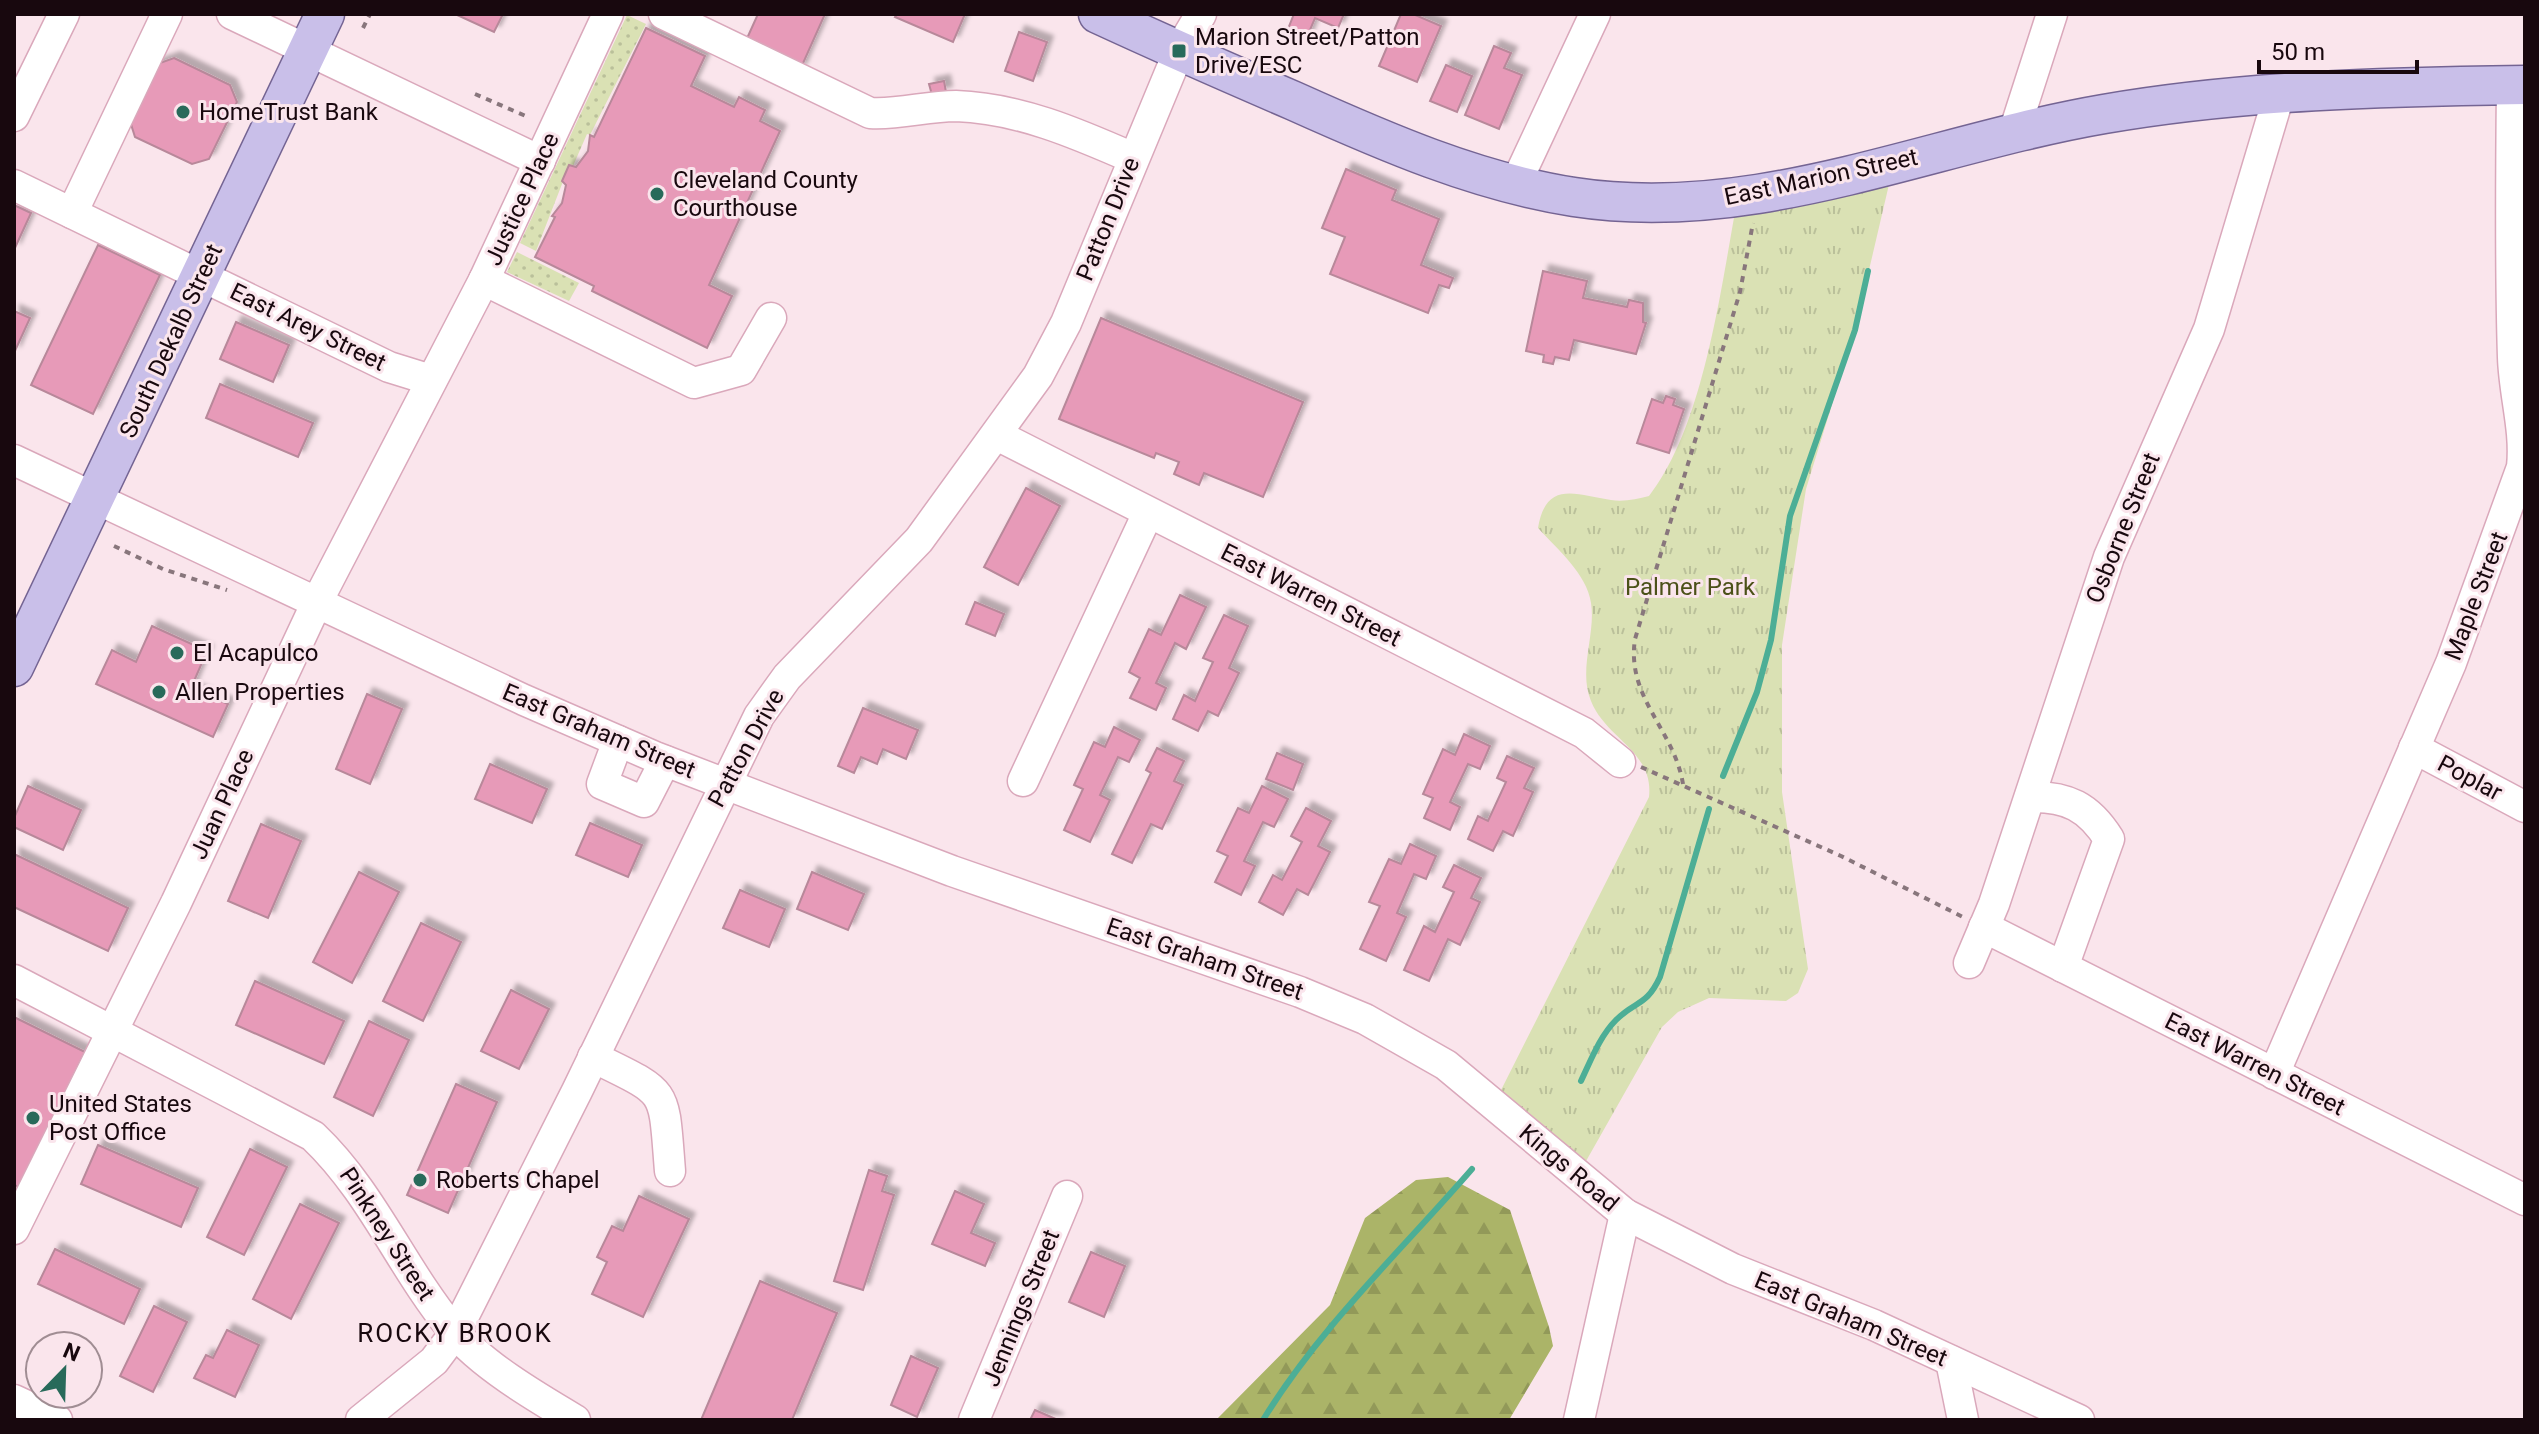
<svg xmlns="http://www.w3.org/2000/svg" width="2539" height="1434" viewBox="0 0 2539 1434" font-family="Roboto,sans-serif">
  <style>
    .grass { fill: url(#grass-dots) }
    .forest { fill: url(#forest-firs) }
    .park { fill: url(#park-tufts) }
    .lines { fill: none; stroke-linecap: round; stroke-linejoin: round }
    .stream { stroke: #4cae96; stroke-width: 6 }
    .building { fill: #e79ab8; stroke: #b8889a; stroke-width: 2; filter: url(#shadow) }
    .minor-casing { stroke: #daa8bb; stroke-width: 33 }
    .major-casing { stroke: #746493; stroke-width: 41 }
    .path { stroke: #88767c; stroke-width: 4; stroke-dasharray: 6 6; stroke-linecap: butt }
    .minor { stroke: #fff; stroke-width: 30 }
    .major { stroke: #c9bfe9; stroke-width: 38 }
    .poi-dot { fill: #286a5a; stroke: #fae5ec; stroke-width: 3 }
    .labels { text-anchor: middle; stroke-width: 6; stroke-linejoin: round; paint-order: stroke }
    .poi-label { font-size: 24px; fill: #18080e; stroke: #fae5ec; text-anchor: start }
    .street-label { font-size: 24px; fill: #18080e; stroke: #fae5ec }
    .park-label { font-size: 24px; fill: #4b5118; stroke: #fae5ec }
    .neighbourhood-label { font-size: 26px; letter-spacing: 2px; fill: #18080e; stroke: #fae5ec }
  </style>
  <defs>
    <pattern id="grass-dots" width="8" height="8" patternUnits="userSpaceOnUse" patternTransform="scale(2)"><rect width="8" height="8" fill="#dae1b4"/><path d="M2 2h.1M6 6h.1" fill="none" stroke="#bac09a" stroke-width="1.8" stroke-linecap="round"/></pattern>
    <pattern id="forest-firs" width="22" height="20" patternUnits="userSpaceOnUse" patternTransform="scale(2)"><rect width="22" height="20" fill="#abb468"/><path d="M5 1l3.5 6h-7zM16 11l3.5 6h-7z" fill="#929959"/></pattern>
    <pattern id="park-tufts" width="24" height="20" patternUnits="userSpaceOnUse" patternTransform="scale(2)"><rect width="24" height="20" fill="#dae1b4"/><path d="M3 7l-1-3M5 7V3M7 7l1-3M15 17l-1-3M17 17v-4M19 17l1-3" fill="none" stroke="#bac09a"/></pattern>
    <filter id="shadow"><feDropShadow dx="6" dy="-6" stdDeviation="2" flood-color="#0004"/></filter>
  </defs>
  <rect width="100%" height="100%" fill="#fae5ec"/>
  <!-- grass -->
  <g class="grass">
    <polygon points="627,15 646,24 590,135 587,134 573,166 569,166 536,251 520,243"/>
    <polygon points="517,252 579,283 569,301 507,272"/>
  </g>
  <!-- forest -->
  <polygon class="forest" points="1448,1177 1510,1210 1549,1327 1553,1346 1509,1420 1216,1420 1330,1305 1365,1218 1416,1180"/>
  <!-- park -->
  <path class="park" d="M1894,163l-39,167 -49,159 -24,156v147l26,177 -10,24 -12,8 -77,-3 -31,14 -16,15 -85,150 -83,-73 155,-307c5,-46 -43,-58 -58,-96 -13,-31 5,-67 0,-98 -4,-29 -34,-54 -53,-75 8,-49 39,-33 73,-28 13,2 26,-1 38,-4 56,-72 72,-211 89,-300z"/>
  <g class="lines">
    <!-- stream -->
    <g class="stream">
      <polyline points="1723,776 1757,692 1771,640 1790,516 1855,330 1868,271"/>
      <path d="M1581,1081c10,-21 19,-45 35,-61 20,-20 30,-13 44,-43l49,-168"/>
      <path d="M1263,1420c57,-93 138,-169 209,-251"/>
    </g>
  </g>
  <!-- building -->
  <g class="building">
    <polygon points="455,14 503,14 494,32"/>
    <polygon points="758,14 825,14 800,70 744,45"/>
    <polygon points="897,14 965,14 953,42 895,17"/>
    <polygon points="1294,14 1344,14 1338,28 1315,18 1307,37 1288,29"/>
    <polygon points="1401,14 1413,14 1441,26 1417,82 1379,66"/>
    <polygon points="646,28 705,56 691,86 734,107 739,97 765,110 760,121 780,131 709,285 732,296 707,348 592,291 594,286 535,257 555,217 552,216 562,203 566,185 562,181 569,165 576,167 588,151 590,135 594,137"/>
    <polygon points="1019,32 1047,42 1033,81 1005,71"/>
    <polygon points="1494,46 1511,53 1504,68 1522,75 1499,129 1465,115"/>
    <polygon points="174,58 230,85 237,102 209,159 192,164 135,137 130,121 157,64"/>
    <polygon points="1446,65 1472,76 1457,112 1430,101"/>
    <polygon points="944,81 946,92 932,95 929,84"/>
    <polygon points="1346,169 1396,190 1392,200 1439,219 1421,265 1453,278 1449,288 1439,285 1428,313 1330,274 1345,237 1322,228"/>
    <polygon points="14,205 31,213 14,250"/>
    <polygon points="98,245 160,275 93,414 31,385"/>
    <polygon points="1543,271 1587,281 1583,298 1627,307 1629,300 1643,303 1643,322 1646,323 1636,354 1574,340 1569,360 1555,357 1553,364 1543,362 1544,355 1526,351"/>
    <polygon points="14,311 30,318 14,353"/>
    <polygon points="1101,318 1303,402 1263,497 1204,473 1199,485 1174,474 1179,462 1156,453 1154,458 1059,419"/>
    <polygon points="236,322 289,345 273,382 220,359"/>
    <polygon points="220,384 313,423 298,457 206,418"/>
    <polygon points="1666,396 1675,399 1673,405 1684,409 1669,453 1637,443 1652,399 1663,403"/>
    <polygon points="1026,488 1060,506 1018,585 984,567"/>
    <polygon points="1180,595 1206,607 1186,649 1175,643 1156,683 1166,688 1156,710 1130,698 1140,678 1129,672 1149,629 1161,635"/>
    <polygon points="975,602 1004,614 995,636 966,624"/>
    <polygon points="1224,615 1248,626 1229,668 1239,673 1218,716 1208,711 1198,731 1173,719 1184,695 1195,701 1213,662 1203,658"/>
    <polygon points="152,626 207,651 191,688 228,704 213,737 96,684 112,650 136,662"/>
    <polygon points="367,694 402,709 370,784 336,769"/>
    <polygon points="863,708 918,730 906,759 883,749 877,764 861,757 854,773 838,766"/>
    <polygon points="1114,727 1140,740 1129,762 1118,757 1100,795 1110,800 1090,842 1064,830 1083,789 1074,785 1094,742 1105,747"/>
    <polygon points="1464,734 1490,746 1480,769 1468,764 1450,802 1460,807 1450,830 1424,818 1433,798 1423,794 1443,749 1455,755"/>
    <polygon points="1157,748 1184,761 1174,781 1183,785 1162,829 1151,824 1132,863 1112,854 1151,773 1146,770"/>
    <polygon points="1277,753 1303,764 1293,790 1266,779"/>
    <polygon points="1507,756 1534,768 1524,788 1533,792 1513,836 1503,831 1493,851 1468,839 1478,816 1488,821 1506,782 1497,778"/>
    <polygon points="490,764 547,789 532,823 475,799"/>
    <polygon points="28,786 81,810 63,850 14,827 14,818"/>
    <polygon points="1262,786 1288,799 1274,827 1263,822 1244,861 1255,866 1241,895 1215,882 1228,856 1217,851 1238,808 1249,813"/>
    <polygon points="1306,808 1331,821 1318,846 1330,852 1308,895 1297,889 1283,915 1259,902 1273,875 1282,880 1302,842 1291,836"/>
    <polygon points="590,823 642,845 628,877 576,855"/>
    <polygon points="261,824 301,841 268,918 228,901"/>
    <polygon points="1410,844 1436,856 1426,879 1414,874 1397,913 1406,917 1386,961 1360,949 1380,906 1369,902 1389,859 1401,864"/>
    <polygon points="14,854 128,908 108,951 14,907"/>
    <polygon points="1454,865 1481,878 1471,898 1480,902 1460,945 1448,939 1429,981 1404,970 1424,926 1435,932 1454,892 1443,887"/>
    <polygon points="359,872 399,892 352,983 313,962"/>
    <polygon points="812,872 864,894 848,930 797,909"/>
    <polygon points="740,890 785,909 769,947 723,928"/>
    <polygon points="421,923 461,942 423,1021 383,1001"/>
    <polygon points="255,981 344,1021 324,1064 236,1025"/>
    <polygon points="511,990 549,1009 519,1069 481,1051"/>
    <polygon points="14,1017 85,1052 19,1187 14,1185"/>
    <polygon points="369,1021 409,1040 373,1116 334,1097"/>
    <polygon points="456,1084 497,1102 448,1213 407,1195"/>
    <polygon points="98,1145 198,1188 181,1227 81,1184"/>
    <polygon points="250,1149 287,1167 244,1255 207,1237"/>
    <polygon points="869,1170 887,1176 882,1191 894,1195 863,1290 834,1281"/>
    <polygon points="955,1191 984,1204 971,1233 995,1243 985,1266 932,1244"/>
    <polygon points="639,1196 689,1219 643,1317 592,1294 607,1262 597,1257 612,1226 623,1231"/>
    <polygon points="300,1204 339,1223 291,1319 253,1299"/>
    <polygon points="55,1249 140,1289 124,1324 38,1284"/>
    <polygon points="1091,1252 1125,1266 1104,1317 1069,1302"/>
    <polygon points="760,1281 837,1313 792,1420 701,1420"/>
    <polygon points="154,1306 187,1322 153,1392 120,1376"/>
    <polygon points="227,1330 259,1345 235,1397 194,1378 206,1355 213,1358"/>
    <polygon points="911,1356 938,1368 917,1417 891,1405"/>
    <polygon points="1035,1410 1058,1420 1030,1420"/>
  </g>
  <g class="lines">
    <!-- minor casing -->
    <g class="minor-casing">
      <g id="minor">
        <polyline points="232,14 540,161"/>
        <path d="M664,14l206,99c29,2 56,-7 86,-7 62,2 120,27 177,52"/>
        <polyline points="14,116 64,14"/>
        <polyline points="2013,135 2052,14"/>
        <polyline points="1516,183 1595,14"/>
        <polyline points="14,185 389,367 431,380"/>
        <polyline points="72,213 167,14"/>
        <polyline points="484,280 694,383 741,370 771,318"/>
        <polyline points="997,435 1584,733 1620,762"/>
        <polyline points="14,460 524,700 655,757 952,871 1300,992 1365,1019 1446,1065 1625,1214 1733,1269 1874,1325 2079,1420"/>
        <polyline points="618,741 602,784 644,802 665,761"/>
        <polyline points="2414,748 2525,807"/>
        <polyline points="1023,781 1148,513"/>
        <path d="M2030,797c37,-1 59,10 79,42l-46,128"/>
        <polyline points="1984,927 2525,1200"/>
        <polyline points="1969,963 1994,904 2109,557 2209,329 2279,95"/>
        <path d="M14,980l299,156c59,56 88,131 139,193 28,35 84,68 123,91"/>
        <path d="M593,1057c77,38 70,29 77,114"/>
        <path d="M2274,1074l177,-411 71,-196c4,-37 -8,-73 -9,-110 -3,-91 -2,-181 -1,-271"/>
        <polyline points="14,1229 176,903 318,600 484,280 608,14"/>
        <polyline points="1951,1361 1963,1420"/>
        <polyline points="14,1400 57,1420"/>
        <polyline points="361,1420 434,1361 455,1333 577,1091 759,716 787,677 919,540 1038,376 1066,323 1179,51 1201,14"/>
        <polyline points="974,1420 1067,1196"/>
        <polyline points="1579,1420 1625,1214"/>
      </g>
    </g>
    <!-- major casing -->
    <g class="major-casing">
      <g id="major">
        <path d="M1098,14c65,30 131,59 196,87 89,40 183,81 280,96 182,28 355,-53 530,-83 138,-24 282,-27 421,-29"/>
        <polyline points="14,667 325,14"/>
      </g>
    </g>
    <!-- path -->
    <g class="path">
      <polyline points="363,28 370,14"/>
      <polyline points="475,94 528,117"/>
      <polyline points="114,546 163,569 227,590"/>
      <polyline points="1641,767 1841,856 1963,917"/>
      <path d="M1683,784c-9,-55 -57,-86 -48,-145l105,-347 13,-69"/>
    </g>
    <!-- minor -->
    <use href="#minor" class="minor"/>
    <!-- major -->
    <use href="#major" class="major"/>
  </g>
  <!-- markers -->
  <g class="poi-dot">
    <rect x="1171" y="43" width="16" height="16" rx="4"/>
    <circle cx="183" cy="112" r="8"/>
    <circle cx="657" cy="194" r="8"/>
    <circle cx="177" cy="653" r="8"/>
    <circle cx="159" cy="692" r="8"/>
    <circle cx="33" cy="1118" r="8"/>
    <circle cx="420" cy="1180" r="8"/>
  </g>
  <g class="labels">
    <!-- poi labels -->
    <g class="poi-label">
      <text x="1195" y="45">Marion Street/Patton<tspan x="1195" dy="28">Drive/ESC</tspan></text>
      <text x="199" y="120">HomeTrust Bank</text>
      <text x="673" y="188">Cleveland County<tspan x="673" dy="28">Courthouse</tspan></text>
      <text x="193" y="661">El Acapulco</text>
      <text x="175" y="700">Allen Properties</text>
      <text x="49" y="1112">United States<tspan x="49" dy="28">Post Office</tspan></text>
      <text x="436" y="1188">Roberts Chapel</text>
    </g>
    <!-- street labels -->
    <g class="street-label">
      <text transform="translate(1821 177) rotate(-12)" y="8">East Marion Street</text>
      <text transform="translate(522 199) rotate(-65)" y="8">Justice Place</text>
      <text transform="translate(1108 219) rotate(-68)" y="8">Patton Drive</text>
      <text transform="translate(308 327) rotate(26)" y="8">East Arey Street</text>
      <text transform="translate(171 341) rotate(-65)" y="8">South Dekalb Street</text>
      <text transform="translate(2123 528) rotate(-68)" y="8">Osborne Street</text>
      <text transform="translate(1311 595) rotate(27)" y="8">East Warren Street</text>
      <text transform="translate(2476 596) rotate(-69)" y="8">Maple Street</text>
      <text transform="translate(599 731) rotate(23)" y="8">East Graham Street</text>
      <text transform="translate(746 748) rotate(-61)" y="8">Patton Drive</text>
      <text transform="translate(2470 778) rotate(28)" y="8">Poplar</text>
      <text transform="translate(222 804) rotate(-65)" y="8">Juan Place</text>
      <text transform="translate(1205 959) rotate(19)" y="8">East Graham Street</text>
      <text transform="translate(2255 1064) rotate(27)" y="8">East Warren Street</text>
      <text transform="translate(1569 1168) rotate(40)" y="8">Kings Road</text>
      <text transform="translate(387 1234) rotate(57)" y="8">Pinkney Street</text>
      <text transform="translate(1021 1308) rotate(-68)" y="8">Jennings Street</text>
      <text transform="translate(1851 1319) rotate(23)" y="8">East Graham Street</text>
    </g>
    <!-- park labels -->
    <g class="park-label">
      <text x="1690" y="595">Palmer Park</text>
    </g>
    <!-- neighbourhood labels -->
    <g class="neighbourhood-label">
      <text x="455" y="1342">ROCKY BROOK</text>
    </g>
  </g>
  <!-- border -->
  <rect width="2539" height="1434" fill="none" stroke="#18080e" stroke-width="32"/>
  <!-- north arrow -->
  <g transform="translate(64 1370) rotate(23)"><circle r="38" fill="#fae5ec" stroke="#a08d93" stroke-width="2"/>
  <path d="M0-6L14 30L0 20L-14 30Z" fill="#286a5a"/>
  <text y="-12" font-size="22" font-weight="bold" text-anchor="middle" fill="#18080e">N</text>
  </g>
  <!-- scale -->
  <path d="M2259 60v12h158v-12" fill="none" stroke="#18080e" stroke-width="4"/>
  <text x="2271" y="60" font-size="24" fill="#18080e" stroke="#fae5ec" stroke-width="6" paint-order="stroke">50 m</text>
</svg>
